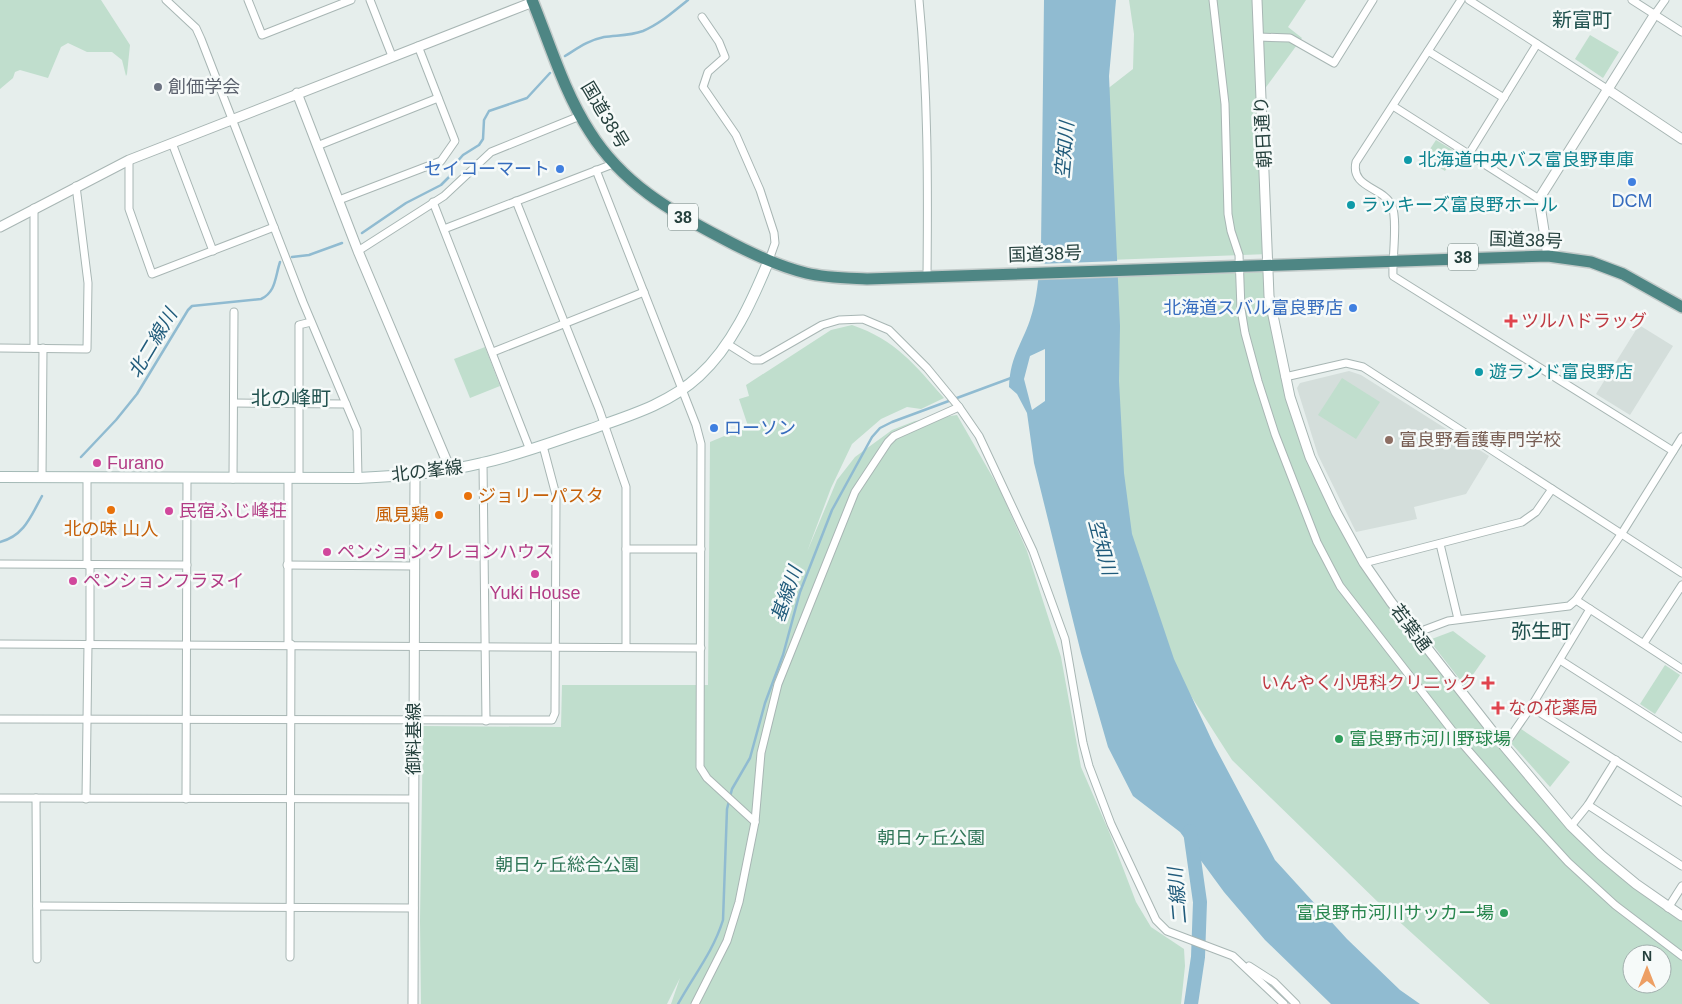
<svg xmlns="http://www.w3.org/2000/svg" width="1682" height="1004" viewBox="0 0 1682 1004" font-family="Helvetica,'Noto Sans JP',sans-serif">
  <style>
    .built { fill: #d4dedb }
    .green { fill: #c0decd; fill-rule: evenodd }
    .water { fill: #90bbd1; fill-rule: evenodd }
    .pier { fill: #e6eeec }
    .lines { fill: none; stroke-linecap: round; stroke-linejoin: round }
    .stream { stroke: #90bbd1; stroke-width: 2.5 }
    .river { stroke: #90bbd1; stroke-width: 14 }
    .minor-casing { stroke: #a8b6b4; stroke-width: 9 }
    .tertiary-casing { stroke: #a8b6b4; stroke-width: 11 }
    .secondary-casing { stroke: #a4b9b6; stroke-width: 12 }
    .trunk-casing { stroke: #c2cac9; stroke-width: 14 }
    .minor { stroke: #fff; stroke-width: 7 }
    .tertiary { stroke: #fff; stroke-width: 9 }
    .secondary { stroke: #fff; stroke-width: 10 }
    .trunk { stroke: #4e8684; stroke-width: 11 }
    .worship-dot { fill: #6b7280; stroke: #f6faf9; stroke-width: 2 }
    .culture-dot { fill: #0f9aa8; stroke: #f6faf9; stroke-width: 2 }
    .shop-dot { fill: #3f7fe0; stroke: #f6faf9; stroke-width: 2 }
    .health-dot { fill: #e0444e; stroke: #f6faf9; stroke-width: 2 }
    .education-dot { fill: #8d6e63; stroke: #f6faf9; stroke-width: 2 }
    .hotel-dot { fill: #d1479c; stroke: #f6faf9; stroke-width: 2 }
    .food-dot { fill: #e8710a; stroke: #f6faf9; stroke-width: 2 }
    .leisure-dot { fill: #2e9e5b; stroke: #f6faf9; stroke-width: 2 }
    .labels { text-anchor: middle; stroke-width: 5; stroke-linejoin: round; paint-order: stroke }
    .shield { fill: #f6faf9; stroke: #647875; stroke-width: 1 }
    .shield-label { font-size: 16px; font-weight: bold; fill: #25403d }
    .worship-label { font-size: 18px; fill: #5b616d; stroke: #f6faf9; text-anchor: start }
    .street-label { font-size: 18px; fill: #25403d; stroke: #f6faf9 }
    .culture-label { font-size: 18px; fill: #0d838f; stroke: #f6faf9; text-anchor: start }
    .shop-label { font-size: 18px; fill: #366cbe; stroke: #f6faf9; text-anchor: end }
    .health-label { font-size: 18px; fill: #be3a42; stroke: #f6faf9; text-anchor: start }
    .education-label { font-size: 18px; fill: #785e54; stroke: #f6faf9; text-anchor: start }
    .hotel-label { font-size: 18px; fill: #b23c85; stroke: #f6faf9; text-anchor: start }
    .food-label { font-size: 18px; fill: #c56008; stroke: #f6faf9; text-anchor: start }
    .leisure-label { font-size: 18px; fill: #27864d; stroke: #f6faf9; text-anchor: start }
    .park-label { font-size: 18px; fill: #307658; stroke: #f6faf9 }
    .water-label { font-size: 19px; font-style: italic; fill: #205b7b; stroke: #f6faf9 }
    .quarter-label { font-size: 20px; fill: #21524f; stroke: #f6faf9 }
  </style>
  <rect width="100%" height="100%" fill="#e6eeec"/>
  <!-- built -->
  <g class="built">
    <polygon points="1639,325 1673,346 1630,415 1596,394"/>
    <polygon points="1349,371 1361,375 1489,456 1466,494 1414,507 1417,519 1356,532 1318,455 1297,388 1300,383"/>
  </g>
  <!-- green -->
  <g class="green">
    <polygon points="0,0 101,0 130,45 127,74 126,76 122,60 112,52 87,52 68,43 61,47 48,78 20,70 15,72 13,78 0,89"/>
    <polygon points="1129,0 1306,0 1288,27 1302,38 1261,94 1269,254 1108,260 1106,90 1133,69 1134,34"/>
    <polygon points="1590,35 1619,52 1603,78 1575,59"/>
    <polygon points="1436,140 1456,152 1445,171 1424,158"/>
    <path d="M1269,270v26l30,131 65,136 207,263 111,90v88h-192l-108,-98 -150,-146 -64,-100 -48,-157 -11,-228zM1632,954h30v30h-30z"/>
    <path d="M852,325c44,15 62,39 92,73l-23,11 -14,-2 -26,12 -29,25 -21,44 -24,64 30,-72 18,-23 37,-27 23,-9 42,-6 43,75 27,61 34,106 20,110 29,67 26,68 15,25 33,22 1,17 -4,38h-510l9,-26 -13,26h-246l-1,-83 3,-195 138,1 1,-42h146l2,-243 38,-16 -9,-27 10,-3 -3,-11 85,-55z"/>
    <polygon points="485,347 500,386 470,398 454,359"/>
    <polygon points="1342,378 1380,402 1356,439 1318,415"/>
    <polygon points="1453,631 1486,656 1465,686 1429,640"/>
    <polygon points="1665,665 1680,675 1655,714 1640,704"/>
    <polygon points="1521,729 1570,762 1550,787 1511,743"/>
  </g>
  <!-- water -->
  <path class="water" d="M1044,0h72l-7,76 11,250 -1,55 5,92 8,61 42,125 40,86 61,115 72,79 53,51 20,14h-89l-66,-64 -41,-48 -44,-60 -47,-36 -25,-49 -27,-94 -47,-190 -7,-50 -10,-19 -8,-7c1,-30 12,-41 21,-67 8,-23 9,-49 11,-73zM1045,349v52l-13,9 -8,-31 6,-23z"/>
  <!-- pier -->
  <polygon class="pier" points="1119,261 1120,277 1035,279 1037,264"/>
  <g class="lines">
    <!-- stream -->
    <g class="stream">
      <path d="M565,56c13,-8 24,-16 39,-19 13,-2 25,-1 39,-6 17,-7 31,-20 45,-31"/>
      <polyline points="362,233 406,203 441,185 449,177 455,164 463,155 479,145 483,139 484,120 489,111 527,98 550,73"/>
      <polyline points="292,257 309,255 342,243"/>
      <path d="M81,457l35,-37 21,-26 51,-84 4,-4 69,-7c15,-7 14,-22 19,-37"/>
      <path d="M0,542c24,-6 31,-26 42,-46"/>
      <path d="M678,1004c16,-29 35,-52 45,-84l4,-111 5,-20 18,-31 15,-55 18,-48 17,-63 32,-82 40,-73 8,-9 12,-6 119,-44"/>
    </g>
    <!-- river -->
    <polyline class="river" points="1190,831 1200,902 1198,957 1191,1004"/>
    <!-- minor casing -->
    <g class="minor-casing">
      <g id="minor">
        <polyline points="166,0 196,28 201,39 303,302 357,430 358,478"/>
        <polyline points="248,0 262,35 351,0"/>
        <polyline points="370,0 392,56"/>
        <path d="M919,0c9,92 9,183 8,275"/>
        <polyline points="1213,0 1225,104 1228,214 1231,231 1239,255 1241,309 1245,333 1258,381 1275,434 1317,542 1340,586 1461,742 1514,803 1568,862 1615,905 1682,956"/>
        <path d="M1461,0l-105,162c-6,26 28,25 36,44 6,14 0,53 1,70l280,175"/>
        <polyline points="1469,0 1607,89"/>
        <polyline points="1632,0 1682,32"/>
        <polyline points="1655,14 1665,0"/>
        <polyline points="702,17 719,42 725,57 708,72 703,87 736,135 760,190 774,233 775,243 769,260"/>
        <polyline points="1258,37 1290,38 1334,63 1373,0"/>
        <polyline points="1428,51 1504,98"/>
        <polyline points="1393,106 1539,199"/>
        <polyline points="172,143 213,251"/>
        <polyline points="317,146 438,98"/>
        <polyline points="1469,154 1537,44"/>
        <polyline points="129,160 129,209 152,274 274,227"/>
        <polyline points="596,170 696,425 701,444 700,767 707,778 755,822"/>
        <polyline points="339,200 441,161 455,141 418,46"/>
        <polyline points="516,201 599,409 626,487 626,647"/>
        <polyline points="433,202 530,450"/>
        <polyline points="34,208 34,348"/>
        <polyline points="444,229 613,164"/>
        <polyline points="358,251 444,196 491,152 580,116"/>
        <polyline points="726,343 753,360 761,360 822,325 839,320 863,319 889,330 927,368 959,407 979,436 1033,551 1065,639 1083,743 1089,766 1111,824 1156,920 1167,931 1233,956 1284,1004"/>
        <polyline points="0,348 87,349 88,283 76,186"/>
        <polyline points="493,352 644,292"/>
        <polyline points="1285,377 1346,363 1363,367 1682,573"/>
        <polyline points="234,403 346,404"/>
        <polyline points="483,463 486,721"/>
        <polyline points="42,477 43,348"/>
        <polyline points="87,478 87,565"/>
        <polyline points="288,478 288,644"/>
        <polyline points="299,478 299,325 311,322"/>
        <polyline points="233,479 234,312"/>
        <polyline points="1440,544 1458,619"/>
        <polyline points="626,549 701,549"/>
        <polyline points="1364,563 1522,522 1536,512 1552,489"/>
        <polyline points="0,564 187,565"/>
        <polyline points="287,565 415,566"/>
        <polyline points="1576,600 1682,669"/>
        <polyline points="1416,633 1448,621 1569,606 1576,600 1622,533 1682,437"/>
        <polyline points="1644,643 1682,585"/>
        <polyline points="0,644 701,648"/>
        <polyline points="90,644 90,565"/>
        <polyline points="1560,660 1682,738"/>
        <polyline points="1531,707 1682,802"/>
        <polyline points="0,719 552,720 555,713 556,495 543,446"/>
        <polyline points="1504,746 1531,707 1590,609"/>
        <polyline points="0,798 414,799"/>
        <polyline points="36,798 37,959"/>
        <polyline points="86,799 88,644"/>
        <polyline points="186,799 187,477"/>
        <polyline points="1588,805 1682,866"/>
        <polyline points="1571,826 1588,805 1616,760"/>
        <polyline points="37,906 414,908"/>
        <polyline points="1668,908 1682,886"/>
        <polyline points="290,957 291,644"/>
        <polyline points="1249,966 1274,982 1296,1004"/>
        <polyline points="695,1004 727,941 739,902 755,822 761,753 778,684 855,492 888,442 894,436 959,407"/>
      </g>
    </g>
    <!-- tertiary casing -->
    <g class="tertiary-casing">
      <g id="tertiary">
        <polyline points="1257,0 1269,296 1290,397 1310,457 1336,512 1364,563 1391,602 1504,746 1571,826 1601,855 1636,884 1682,916"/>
        <polyline points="1607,89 1682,139"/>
        <polyline points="297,93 358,251 450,469"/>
        <polyline points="0,227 129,160 533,2"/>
        <polyline points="1548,256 1539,199 1655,14"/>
        <polyline points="413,1004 415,475"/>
      </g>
    </g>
    <!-- secondary casing -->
    <g class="secondary-casing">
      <path id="secondary" d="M0,477l358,1c42,-2 83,-5 124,-15 37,-8 73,-22 109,-34 37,-13 78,-25 108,-53 33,-30 53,-75 70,-116"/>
    </g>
    <!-- trunk casing -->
    <g class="trunk-casing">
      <path id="trunk" d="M532,0c18,44 32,92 58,132 32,51 80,79 132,106 26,14 55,28 84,35 20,5 40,5 61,6l681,-23 43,6 32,12 59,33"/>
    </g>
    <!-- minor -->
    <use href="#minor" class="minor"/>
    <!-- tertiary -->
    <use href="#tertiary" class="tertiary"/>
    <!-- secondary -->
    <use href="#secondary" class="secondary"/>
    <!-- trunk -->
    <use href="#trunk" class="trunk"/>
  </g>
  <!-- markers -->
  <circle class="worship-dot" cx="158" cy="87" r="5"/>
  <g class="culture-dot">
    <circle cx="1408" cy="160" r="5"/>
    <circle cx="1351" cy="205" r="5"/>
    <circle cx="1479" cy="372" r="5"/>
  </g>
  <g class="shop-dot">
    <circle cx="560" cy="169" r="5"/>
    <circle cx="1632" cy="182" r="5"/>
    <circle cx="1353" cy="308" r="5"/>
    <circle cx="714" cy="428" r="5"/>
  </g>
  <g class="health-dot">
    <path d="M1508.5 313.5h5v5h5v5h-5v5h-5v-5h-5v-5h5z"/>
    <path d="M1485.5 675.5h5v5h5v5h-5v5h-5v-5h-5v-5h5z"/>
    <path d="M1495.5 700.5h5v5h5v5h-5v5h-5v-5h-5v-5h5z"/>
  </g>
  <circle class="education-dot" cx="1389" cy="440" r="5"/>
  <g class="hotel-dot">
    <circle cx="97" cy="463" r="5"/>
    <circle cx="169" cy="511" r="5"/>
    <circle cx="327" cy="552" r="5"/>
    <circle cx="535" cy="574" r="5"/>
    <circle cx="73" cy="581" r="5"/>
  </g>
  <g class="food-dot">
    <circle cx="468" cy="496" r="5"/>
    <circle cx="111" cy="510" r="5"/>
    <circle cx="439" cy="515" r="5"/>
  </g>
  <g class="leisure-dot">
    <circle cx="1339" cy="739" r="5"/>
    <circle cx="1504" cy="913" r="5"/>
  </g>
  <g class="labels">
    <!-- shield labels -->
    <g class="shield">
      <rect x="668" y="203.5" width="30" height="27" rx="4"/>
      <rect x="1448" y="243.5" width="30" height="27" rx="4"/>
    </g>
    <g class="shield-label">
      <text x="683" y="223">38</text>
      <text x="1463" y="263">38</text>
    </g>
    <!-- worship labels -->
    <g class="worship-label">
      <text x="168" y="93">創価学会</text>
    </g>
    <!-- street labels -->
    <g class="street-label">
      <text transform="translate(605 115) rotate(59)" y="6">国道38号</text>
      <text transform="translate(1263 132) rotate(-93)" y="6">朝日通り</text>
      <text transform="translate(1526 240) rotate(2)" y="6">国道38号</text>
      <text transform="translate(1045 254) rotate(-2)" y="6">国道38号</text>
      <text transform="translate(427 471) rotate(-7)" y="6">北の峯線</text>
      <text transform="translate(1411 628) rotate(53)" y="6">若葉通</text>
      <text transform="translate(414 739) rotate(-90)" y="6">御料基線</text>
    </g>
    <!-- culture labels -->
    <g class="culture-label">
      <text x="1418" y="166">北海道中央バス富良野車庫</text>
      <text x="1361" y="211">ラッキーズ富良野ホール</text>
      <text x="1489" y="378">遊ランド富良野店</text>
    </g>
    <!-- shop labels -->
    <g class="shop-label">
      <text x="550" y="175">セイコーマート</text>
      <text x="1632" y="207" text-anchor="middle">DCM</text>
      <text x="1343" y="314">北海道スバル富良野店</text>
      <text x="724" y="434" text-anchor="start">ローソン</text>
    </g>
    <!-- health labels -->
    <g class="health-label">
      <text x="1521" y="327">ツルハドラッグ</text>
      <text x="1477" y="689" text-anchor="end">いんやく小児科クリニック</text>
      <text x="1508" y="714">なの花薬局</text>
    </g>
    <!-- education labels -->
    <g class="education-label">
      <text x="1399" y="446">富良野看護専門学校</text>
    </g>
    <!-- hotel labels -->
    <g class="hotel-label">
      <text x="107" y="469">Furano</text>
      <text x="179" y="517">民宿ふじ峰荘</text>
      <text x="337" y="558">ペンションクレヨンハウス</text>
      <text x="83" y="587">ペンションフラヌイ</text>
      <text x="535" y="599" text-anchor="middle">Yuki House</text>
    </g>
    <!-- food labels -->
    <g class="food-label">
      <text x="478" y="502">ジョリーパスタ</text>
      <text x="429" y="521" text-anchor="end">風見鶏</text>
      <text x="111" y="535" text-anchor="middle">北の味 山人</text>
    </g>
    <!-- leisure labels -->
    <g class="leisure-label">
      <text x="1349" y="745">富良野市河川野球場</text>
      <text x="1494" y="919" text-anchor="end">富良野市河川サッカー場</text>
    </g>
    <!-- park labels -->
    <g class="park-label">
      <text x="931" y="844">朝日ヶ丘公園</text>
      <text x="567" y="871">朝日ヶ丘総合公園</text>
    </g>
    <!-- water labels -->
    <g class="water-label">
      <text transform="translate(1064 150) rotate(-85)" y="7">空知川</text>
      <text transform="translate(152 343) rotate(-59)" y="7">北二線川</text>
      <text transform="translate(1103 547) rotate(75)" y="7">空知川</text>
      <text transform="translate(786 594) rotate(-71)" y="7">基線川</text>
      <text transform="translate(1177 896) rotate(-95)" y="7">二線川</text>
    </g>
    <!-- quarter labels -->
    <g class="quarter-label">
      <text x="1582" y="27">新富町</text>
      <text x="291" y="405">北の峰町</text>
      <text x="1541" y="638">弥生町</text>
    </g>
  </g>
  <!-- north arrow -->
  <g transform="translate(1647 969)"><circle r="24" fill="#f6faf9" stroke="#a2b0ae"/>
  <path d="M0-4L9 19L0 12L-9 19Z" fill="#ed9f64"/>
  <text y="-8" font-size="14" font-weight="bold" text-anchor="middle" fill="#25403d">N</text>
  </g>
</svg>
